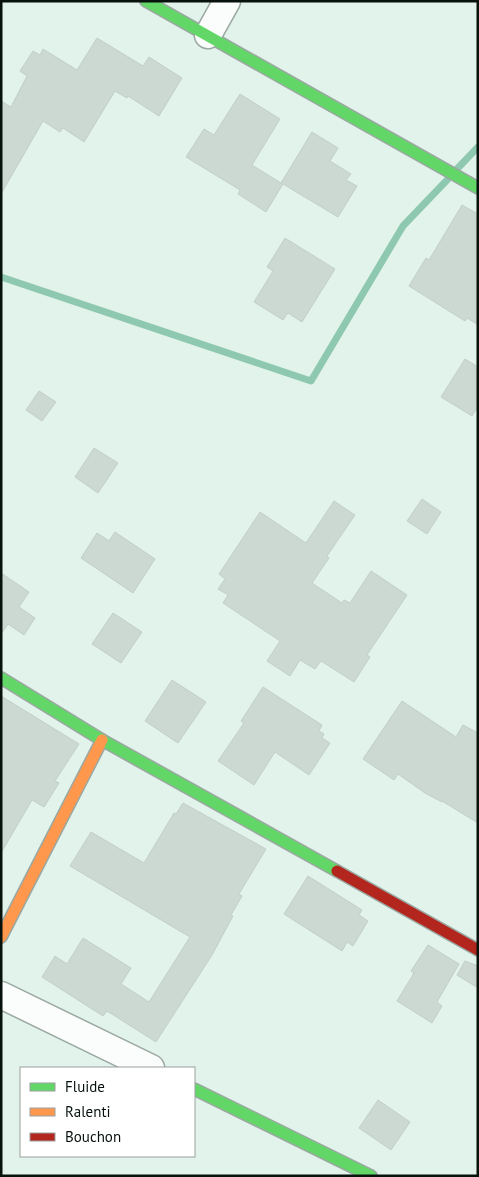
<svg xmlns="http://www.w3.org/2000/svg" width="479" height="1177" viewBox="0 0 479 1177" font-family="'PT Sans',sans-serif">
  <style>
    .lines { fill: none; stroke-linecap: round; stroke-linejoin: round }
    .stream { stroke: #8fc8b0; stroke-width: 7 }
    .building { fill: #ccd9d3; stroke: #c2cfc9 }
    .street-casing { stroke: #9ba8a2; stroke-width: 29 }
    .fast-casing { stroke: #9ba8a2; stroke-width: 14 }
    .slow-casing { stroke: #9ba8a2; stroke-width: 14 }
    .jam-casing { stroke: #9ba8a2; stroke-width: 14 }
    .street { stroke: #fbfdfc; stroke-width: 26 }
    .fast { stroke: #63d668; stroke-width: 11 }
    .slow { stroke: #ff974d; stroke-width: 11 }
    .jam { stroke: #b3261e; stroke-width: 11 }
  </style>
  <rect width="100%" height="100%" fill="#e2f3eb"/>
  <g class="lines">
    <!-- stream -->
    <g class="stream">
      <polyline points="457,169 478,147"/>
      <polyline points="1,277 311,381 403,226 448,179"/>
    </g>
  </g>
  <!-- building -->
  <g class="building">
    <polygon points="97,38 143,66 149,57 182,78 159,116 128,96 127,98 115,91 84,142 63,128 60,132 43,121 1,194 1,101 11,107 27,76 20,71 33,51 40,55 43,49 77,70"/>
    <polygon points="240,94 280,119 252,165 281,183 312,132 338,148 330,161 351,174 346,180 357,186 338,217 283,184 266,212 238,194 240,190 186,157 204,129 214,135"/>
    <polygon points="462,205 478,214 478,325 467,318 465,321 409,286 426,258 429,260"/>
    <polygon points="285,238 335,269 302,322 288,313 283,320 254,302 273,271 267,267"/>
    <polygon points="465,359 478,367 478,406 472,416 441,397"/>
    <polygon points="39,391 56,402 42,421 26,410"/>
    <polygon points="94,448 118,463 98,493 75,477"/>
    <polygon points="422,499 441,512 427,534 407,521"/>
    <polygon points="334,501 355,515 327,556 329,558 312,583 342,603 344,600 350,603 371,571 407,595 367,655 370,657 354,682 321,661 315,669 300,660 290,676 267,661 280,641 223,603 228,595 218,589 225,579 219,574 260,512 306,543"/>
    <polygon points="115,532 155,559 133,593 81,558 97,533 109,541"/>
    <polygon points="1,573 29,592 19,607 35,618 24,635 8,624 1,634"/>
    <polygon points="113,613 142,632 121,663 92,644"/>
    <polygon points="172,680 206,702 178,743 145,721"/>
    <polygon points="263,687 322,725 319,731 324,734 322,738 330,743 309,775 275,752 254,785 218,761 244,723 241,721"/>
    <polygon points="1,696 79,744 55,781 59,783 44,807 32,800 1,853"/>
    <polygon points="402,701 456,737 463,725 478,733 478,823 442,801 442,802 425,793 398,774 394,780 363,759"/>
    <polygon points="183,803 266,849 239,894 242,896 231,915 233,916 212,955 156,1042 107,1011 103,1016 42,977 55,956 67,964 83,938 131,968 121,984 149,1002 190,937 70,866 91,832 144,863 174,813 176,814"/>
    <polygon points="308,876 362,910 359,915 368,921 353,946 347,942 342,951 284,914"/>
    <polygon points="428,945 459,964 437,1002 442,1006 432,1023 397,1001 414,973 411,971"/>
    <polygon points="465,961 478,966 478,988 457,975"/>
    <polygon points="378,1100 410,1122 391,1150 359,1128"/>
  </g>
  <g class="lines">
    <!-- street casing -->
    <g class="street-casing">
      <g id="street">
        <polyline points="208,35 227,1"/>
        <polyline points="1,995 151,1068"/>
      </g>
    </g>
    <!-- fast casing -->
    <g class="fast-casing">
      <g id="fast">
        <polyline points="146,1 478,188"/>
        <polyline points="1,678 102,740 337,871"/>
        <polyline points="194,1089 371,1176"/>
      </g>
    </g>
    <!-- slow casing -->
    <g class="slow-casing">
      <polyline id="slow" points="1,937 102,740"/>
    </g>
    <!-- jam casing -->
    <g class="jam-casing">
      <polyline id="jam" points="337,871 478,950"/>
    </g>
    <!-- street -->
    <use href="#street" class="street"/>
    <!-- fast -->
    <use href="#fast" class="fast"/>
    <!-- slow -->
    <use href="#slow" class="slow"/>
    <!-- jam -->
    <use href="#jam" class="jam"/>
  </g>
  <!-- border -->
  <rect width="479" height="1177" fill="none" stroke="#07120d" stroke-width="5"/>
  <!-- legend -->
  <rect x="20" y="1067" width="175" height="90" fill="#ffffff" stroke="#9ca09e"/>
  <rect x="30" y="1083" width="25" height="8" fill="#63d668" stroke="#9ca09e"/>
  <text x="65" y="1092" font-size="15" fill="#07120d">Fluide</text>
  <rect x="30" y="1108" width="25" height="8" fill="#ff974d" stroke="#9ca09e"/>
  <text x="65" y="1117" font-size="15" fill="#07120d">Ralenti</text>
  <rect x="30" y="1133" width="25" height="8" fill="#b3261e" stroke="#9ca09e"/>
  <text x="65" y="1142" font-size="15" fill="#07120d">Bouchon</text>
</svg>
